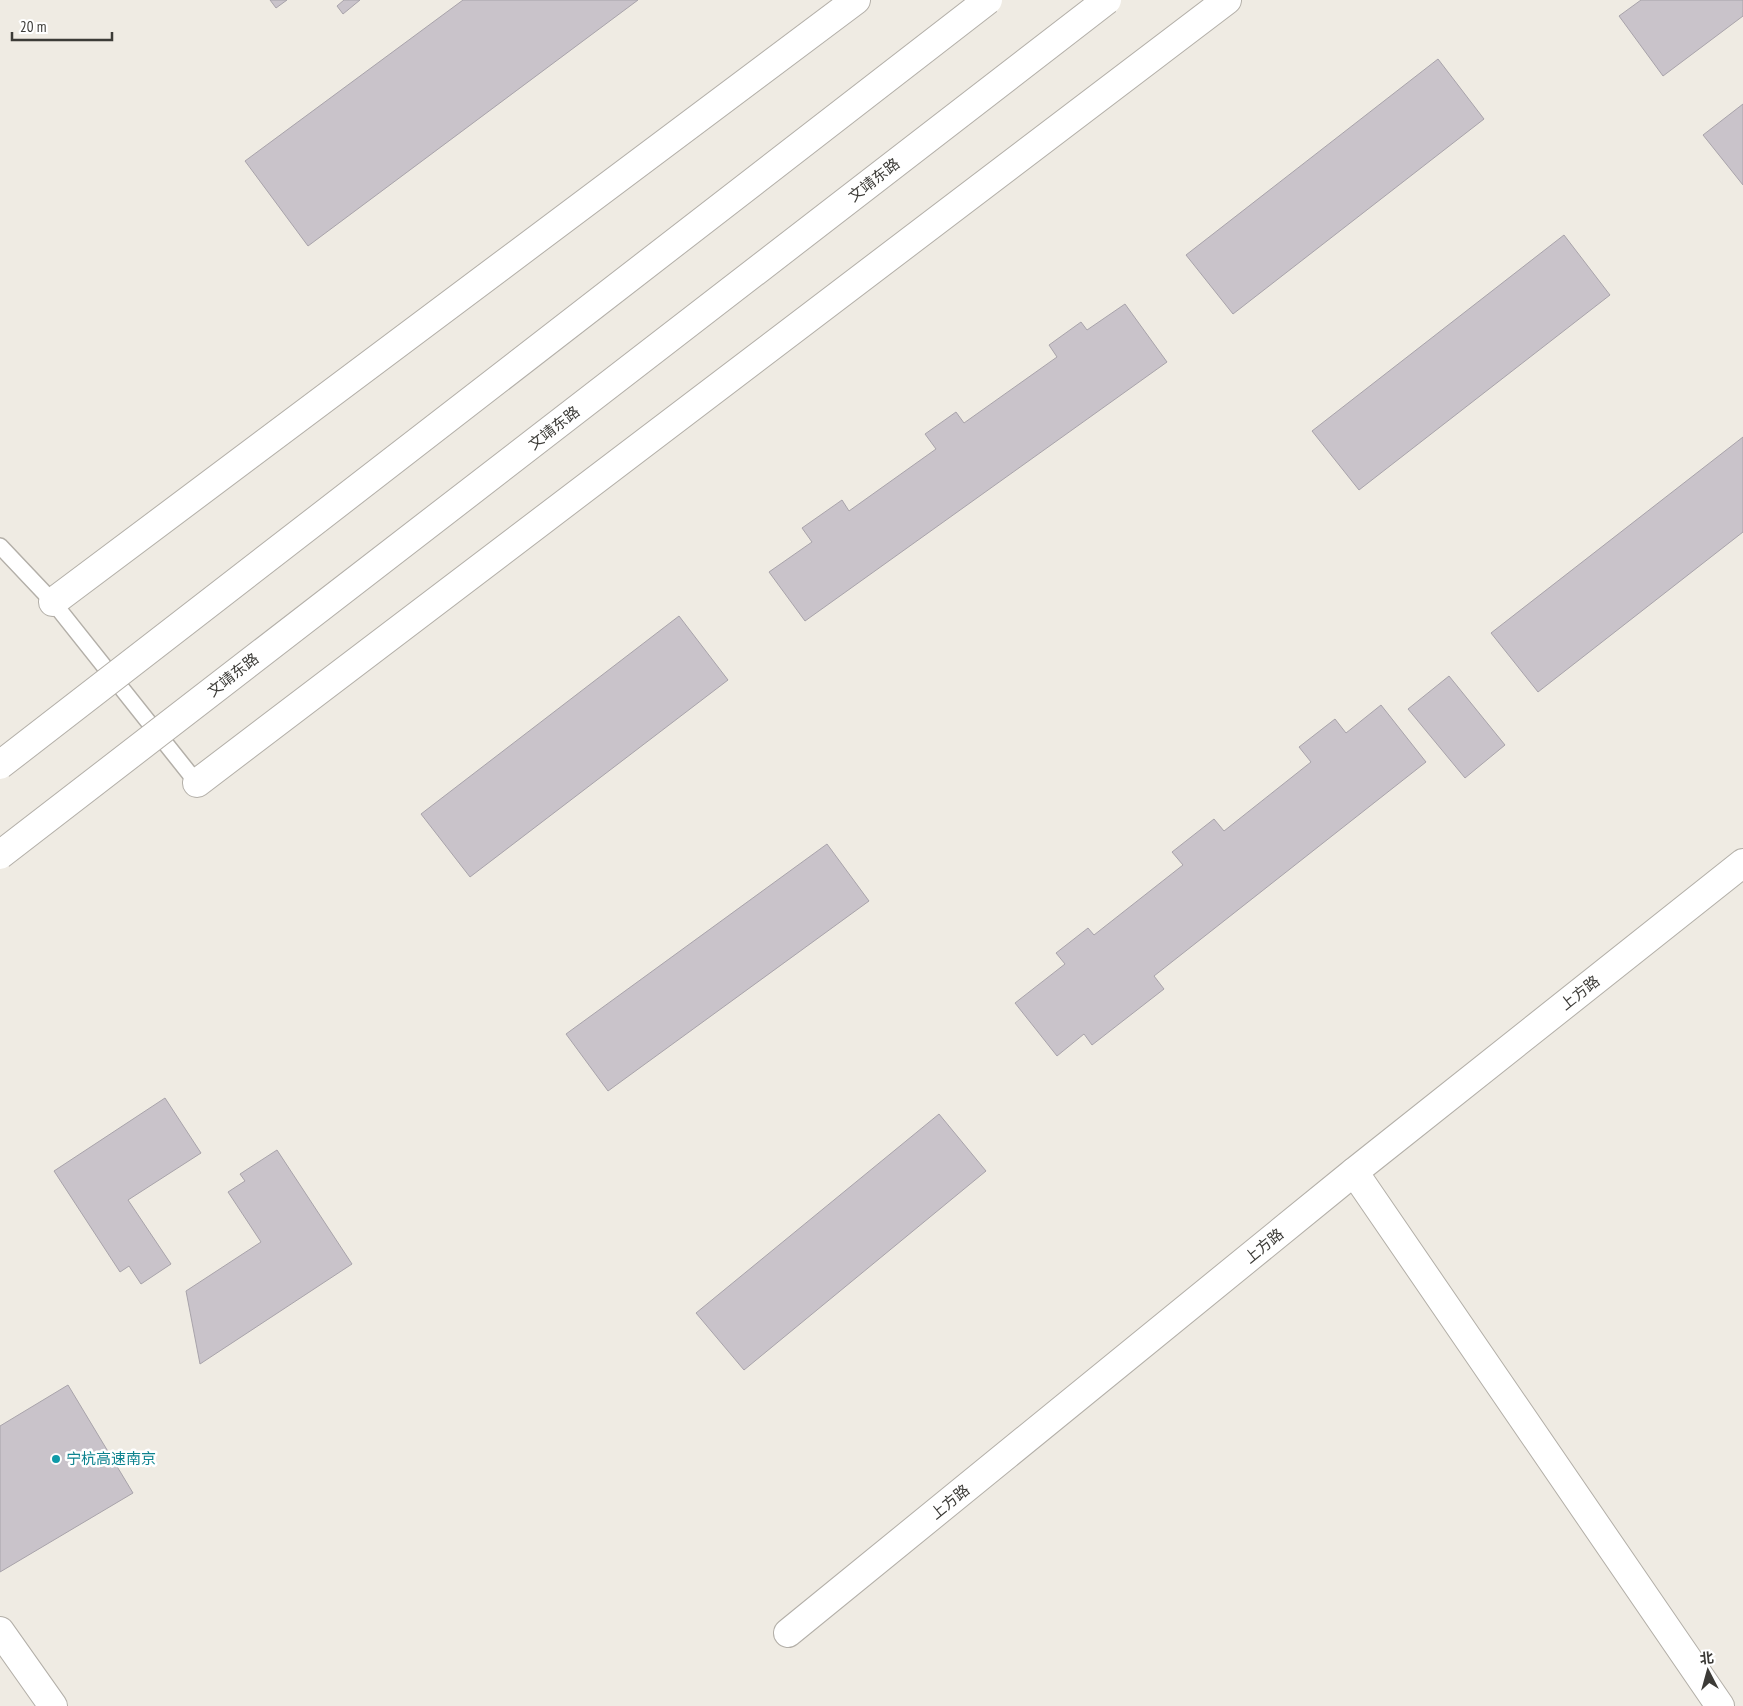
<svg xmlns="http://www.w3.org/2000/svg" width="1743" height="1706" viewBox="0 0 1743 1706" font-family="'PT Sans Narrow','Noto Sans SC',sans-serif">
  <style>
    .building { fill: #c9c3ca; stroke: #a8a3aa }
    .lines { fill: none; stroke-linecap: round; stroke-linejoin: round }
    .lane-casing { stroke: #b3afa8; stroke-width: 18 }
    .street-casing { stroke: #b3afa8; stroke-width: 30 }
    .secondary-casing { stroke: #b3afa8; stroke-width: 30 }
    .highway-casing { stroke: #b3afa8; stroke-width: 30 }
    .lane { stroke: #fff; stroke-width: 15 }
    .street { stroke: #fff; stroke-width: 28 }
    .secondary { stroke: #fff; stroke-width: 28 }
    .highway { stroke: #fff; stroke-width: 28 }
    .secondary-bridge-casing { stroke: #b3afa8; stroke-width: 30; stroke-linecap: butt }
    .secondary-bridge { stroke: #fff; stroke-width: 28 }
    .culture-dot { fill: #0f9aa8; stroke: #fff; stroke-width: 2 }
    .labels { text-anchor: middle; stroke-width: 5; stroke-linejoin: round; paint-order: stroke }
    .street-label { font-size: 15px; fill: #3c3b37; stroke: #fff }
    .culture-label { font-size: 15px; fill: #0d838f; stroke: #fff; text-anchor: start }
  </style>
  <rect width="100%" height="100%" fill="#efebe3"/>
  <!-- building -->
  <g class="building">
    <polygon points="270,0 287,0 276,8"/>
    <polygon points="344,0 360,0 343,14 337,6"/>
    <polygon points="463,0 638,0 308,246 245,161"/>
    <polygon points="1641,0 1743,0 1743,16 1663,76 1619,16"/>
    <polygon points="1438,59 1484,119 1233,314 1186,255"/>
    <polygon points="1743,104 1743,185 1703,135"/>
    <polygon points="1564,235 1610,295 1359,490 1312,431"/>
    <polygon points="1125,304 1167,362 805,621 769,572 812,542 802,528 842,500 849,511 936,449 925,434 956,412 964,423 1057,357 1049,345 1081,322 1087,330"/>
    <polygon points="1743,437 1743,532 1538,692 1491,633"/>
    <polygon points="679,616 728,680 470,877 421,814"/>
    <polygon points="1449,676 1505,745 1465,778 1408,709"/>
    <polygon points="1381,705 1426,762 1154,976 1164,989 1092,1045 1084,1034 1057,1056 1015,1003 1065,964 1056,953 1088,928 1094,935 1183,865 1172,852 1214,819 1224,831 1311,762 1299,747 1335,719 1346,733"/>
    <polygon points="827,844 869,901 608,1091 566,1034"/>
    <polygon points="165,1098 201,1153 128,1200 171,1264 141,1284 129,1266 120,1272 54,1171"/>
    <polygon points="939,1114 986,1171 744,1370 696,1313"/>
    <polygon points="277,1150 352,1264 200,1364 186,1291 261,1242 228,1192 245,1181 240,1174"/>
    <polygon points="68,1385 133,1493 0,1572 0,1426"/>
  </g>
  <g class="lines">
    <!-- lane casing -->
    <g class="lane-casing">
      <polyline id="lane" points="0,546 53,602 197,783"/>
    </g>
    <!-- street casing -->
    <g class="street-casing">
      <polyline id="street" points="1354,1172 1720,1706"/>
    </g>
    <!-- secondary casing -->
    <g class="secondary-casing">
      <g id="secondary">
        <polyline points="53,602 856,0"/>
        <polyline points="197,783 1227,0"/>
        <polyline points="788,1633 1354,1172 1743,863"/>
      </g>
    </g>
    <!-- highway casing -->
    <g class="highway-casing">
      <polyline id="highway" points="0,1631 53,1706"/>
    </g>
    <!-- lane -->
    <use href="#lane" class="lane"/>
    <!-- street -->
    <use href="#street" class="street"/>
    <!-- secondary -->
    <use href="#secondary" class="secondary"/>
    <!-- highway -->
    <use href="#highway" class="highway"/>
    <!-- secondary-bridge casing -->
    <g class="secondary-bridge-casing">
      <g id="secondary-bridge">
        <polyline points="0,765 988,0"/>
        <polyline points="0,855 1107,0"/>
      </g>
    </g>
    <!-- secondary-bridge -->
    <use href="#secondary-bridge" class="secondary-bridge"/>
  </g>
  <!-- markers -->
  <circle class="culture-dot" cx="56" cy="1459" r="5"/>
  <g class="labels">
    <!-- street labels -->
    <g class="street-label">
      <text transform="translate(874 180) rotate(-38)" y="5">文靖东路</text>
      <text transform="translate(554 428) rotate(-38)" y="5">文靖东路</text>
      <text transform="translate(233 675) rotate(-38)" y="5">文靖东路</text>
      <text transform="translate(1580 993) rotate(-38)" y="5">上方路</text>
      <text transform="translate(1264 1246) rotate(-39)" y="5">上方路</text>
      <text transform="translate(950 1502) rotate(-39)" y="5">上方路</text>
    </g>
    <!-- culture labels -->
    <g class="culture-label">
      <text x="66" y="1464">宁杭高速南京</text>
    </g>
  </g>
  <!-- north arrow -->
  <g transform="translate(1708 1671) rotate(354)" stroke="#ffffff" stroke-width="4" paint-order="stroke">
  <path d="M0-4L9 19L0 12L-9 19Z" fill="#3c3b37"/>
  <text y="-8" font-size="14" font-weight="bold" text-anchor="middle" fill="#3c3b37">北</text>
  </g>
  <!-- scale -->
  <path d="M12 32v8h100v-8" fill="none" stroke="#3c3b37" stroke-width="2.5"/>
  <text x="20" y="32" font-size="15" fill="#3c3b37" stroke="#ffffff" stroke-width="4" paint-order="stroke">20 m</text>
</svg>
